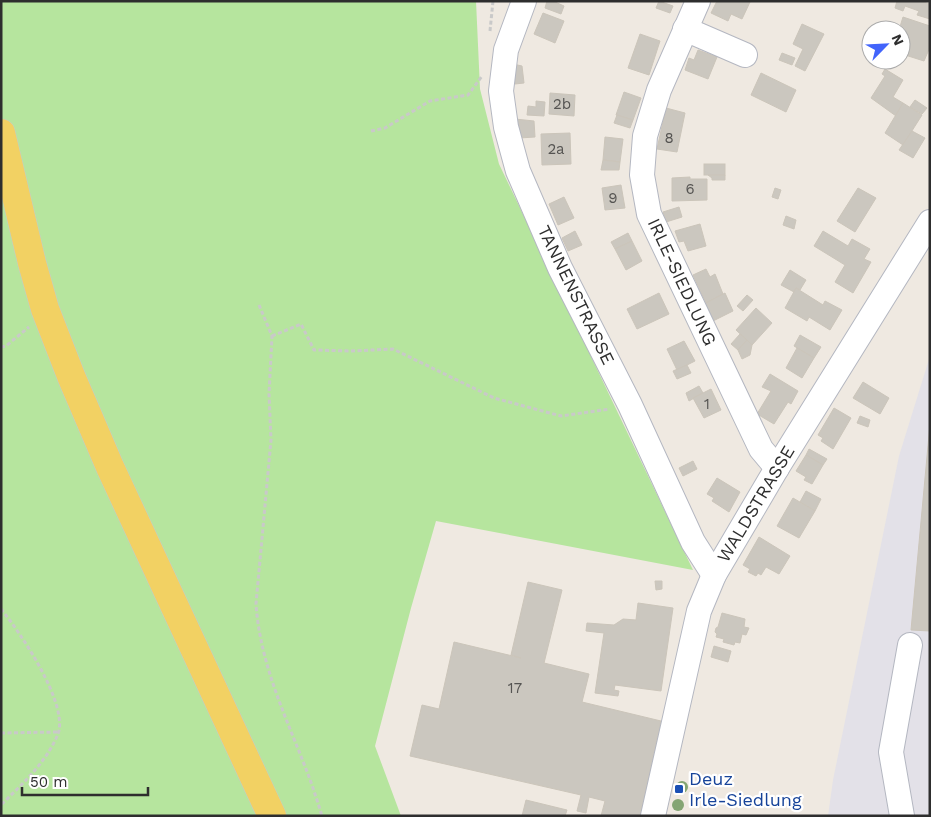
<svg xmlns="http://www.w3.org/2000/svg" width="931" height="817" viewBox="0 0 931 817" font-family="'Work Sans',sans-serif">
  <style>
    .industrial { fill: #e3e1e8 }
    .green { fill: #b6e59e }
    .building { fill: #cbc7bf; stroke: #cbc5ba }
    .lines { fill: none; stroke-linecap: round; stroke-linejoin: round }
    .minor-casing { stroke: #b4b7c1; stroke-width: 26 }
    .major-casing { stroke: #c9c9c9; stroke-width: 29 }
    .path { stroke: #c9c9c9; stroke-width: 3; stroke-dasharray: 4 2.5; stroke-linecap: butt }
    .minor { stroke: #fff; stroke-width: 24 }
    .major { stroke: #f2d163; stroke-width: 28 }
    .tree { fill: #84a574 }
    .transit-dot { fill: #1a4fb4; stroke: #fff; stroke-width: 2 }
    .labels { text-anchor: middle; stroke-width: 4.5; stroke-linejoin: round; paint-order: stroke }
    .number-label { font-size: 15px; fill: #555452 }
    .street-label { font-size: 18px; fill: #2e2e2e; stroke: #fff }
    .transit-label { font-size: 18px; fill: #164399; stroke: #fff; text-anchor: start }
  </style>
  <rect width="100%" height="100%" fill="#efe9e1"/>
  <!-- industrial -->
  <polygon class="industrial" points="930,356 930,816 828,816 833,780 899,456"/>
  <!-- green -->
  <polygon class="green" points="1,1 476,1 480,89 499,164 693,570 436,521 411,608 375,746 401,816 1,816"/>
  <!-- building -->
  <g class="building">
    <polygon points="547,1 553,1 564,6 561,14 545,8"/>
    <polygon points="659,1 673,6 670,13 656,8"/>
    <polygon points="717,1 748,1 750,2 742,19 731,14 728,21 711,13"/>
    <polygon points="897,1 920,1 930,4 930,19 917,15 919,11 905,6 903,11 895,8"/>
    <polygon points="543,13 564,21 555,43 534,34"/>
    <polygon points="903,17 930,26 930,47 924,61 902,54 906,39 901,38 901,30 899,30"/>
    <polygon points="802,24 824,34 805,71 795,66 803,49 793,44"/>
    <polygon points="640,34 660,41 649,75 628,68"/>
    <polygon points="698,50 717,57 708,79 685,70 689,58 694,60"/>
    <polygon points="782,53 795,58 792,65 779,60"/>
    <polygon points="513,64 522,66 524,83 515,84"/>
    <polygon points="885,69 903,80 893,97 903,103 896,116 871,98 885,76 882,74"/>
    <polygon points="761,73 796,90 786,112 751,95"/>
    <polygon points="624,92 641,98 633,120 616,115"/>
    <polygon points="550,93 575,95 574,116 549,114"/>
    <polygon points="915,100 927,108 922,114 910,107"/>
    <polygon points="536,101 545,102 544,116 527,115 528,106 536,107"/>
    <polygon points="903,103 922,115 903,145 885,133"/>
    <polygon points="666,108 685,113 677,152 657,149"/>
    <polygon points="617,115 633,120 630,128 614,123"/>
    <polygon points="515,119 534,121 535,137 519,138"/>
    <polygon points="912,131 925,138 913,158 899,150"/>
    <polygon points="570,133 571,164 542,165 541,134"/>
    <polygon points="605,137 623,139 620,162 603,160"/>
    <polygon points="603,160 620,162 619,170 601,170"/>
    <rect x="704" y="164" width="21" height="11"/>
    <polygon points="708,175 725,175 725,180 712,180 712,178"/>
    <polygon points="690,177 690,179 707,179 707,200 672,201 672,178"/>
    <polygon points="621,185 625,208 605,210 602,188"/>
    <polygon points="775,188 781,190 778,199 772,197"/>
    <polygon points="858,188 876,198 855,232 837,221"/>
    <polygon points="564,197 574,218 558,225 549,204"/>
    <polygon points="679,207 682,217 666,222 663,212"/>
    <polygon points="786,216 796,220 794,229 783,225"/>
    <polygon points="700,224 706,246 688,251 684,241 679,242 675,231"/>
    <polygon points="575,231 582,245 568,251 562,238"/>
    <polygon points="823,231 848,246 852,239 870,249 864,259 871,262 853,293 835,282 845,265 814,246"/>
    <polygon points="628,233 632,241 615,249 611,242"/>
    <polygon points="632,241 642,261 626,270 615,249"/>
    <polygon points="706,269 710,277 715,274 723,294 706,303 693,275"/>
    <polygon points="790,270 806,280 800,290 796,288 794,292 781,285"/>
    <polygon points="796,288 823,305 825,301 842,310 830,330 809,317 807,321 785,308"/>
    <polygon points="659,293 669,314 637,329 627,309"/>
    <polygon points="725,293 733,311 713,321 704,304"/>
    <polygon points="747,295 753,300 743,311 737,306"/>
    <polygon points="756,308 772,323 752,345 736,330"/>
    <polygon points="740,334 747,340 738,350 731,344"/>
    <polygon points="800,335 821,347 814,358 794,346"/>
    <polygon points="747,340 752,345 750,355 742,359 738,350"/>
    <polygon points="684,341 695,361 677,370 667,349"/>
    <polygon points="797,348 814,358 802,378 786,368"/>
    <polygon points="687,365 691,373 677,379 673,371"/>
    <polygon points="770,374 798,391 791,404 788,402 774,424 757,414 771,391 762,387"/>
    <polygon points="863,382 889,398 880,414 853,398"/>
    <polygon points="699,386 703,393 689,401 686,393"/>
    <polygon points="711,389 721,410 704,418 693,398"/>
    <polygon points="834,408 851,418 833,449 821,441 823,438 818,435"/>
    <polygon points="860,416 870,420 868,427 857,423"/>
    <polygon points="930,424 930,631 911,630"/>
    <polygon points="809,449 827,459 823,465 806,455"/>
    <polygon points="806,455 823,465 812,484 804,480 806,477 796,471"/>
    <polygon points="693,461 697,469 683,476 679,468"/>
    <polygon points="717,478 740,492 729,512 712,501 714,498 707,494"/>
    <polygon points="806,491 821,499 815,511 800,502"/>
    <polygon points="793,498 815,511 799,538 777,526"/>
    <polygon points="759,537 790,556 779,574 766,567 761,575 758,573 756,576 748,572 750,569 743,565"/>
    <polygon points="655,581 662,581 662,589 656,590"/>
    <polygon points="528,582 562,590 544,663 589,674 582,702 661,721 640,816 601,816 605,801 589,797 586,813 577,811 581,795 410,756 422,705 439,709 454,642 521,658 511,655"/>
    <polygon points="638,603 673,608 661,691 615,685 614,690 619,691 618,696 595,693 604,633 586,631 587,623 614,625 623,619 636,620"/>
    <polygon points="722,613 745,619 744,627 749,628 746,635 742,634 740,643 735,642 734,645 723,642 724,639 716,637 717,634 715,632 716,628 718,627"/>
    <polygon points="714,646 731,651 728,662 711,657"/>
    <polygon points="526,800 567,810 565,816 522,816"/>
  </g>
  <g class="lines">
    <!-- minor casing -->
    <g class="minor-casing">
      <g id="minor">
        <polyline points="524,1 506,50 501,91 506,127 518,171 560,268 630,405 693,542 714,575"/>
        <polyline points="698,1 659,90 645,136 642,175 649,214 761,449 777,468"/>
        <polyline points="685,29 745,55"/>
        <polyline points="653,816 699,611 714,575 777,468 930,222"/>
        <polyline points="902,816 891,752 910,645"/>
      </g>
    </g>
    <!-- major casing -->
    <g class="major-casing">
      <polyline id="major" points="1,133 32,263 45,309 71,376 110,467 272,816"/>
    </g>
    <!-- path -->
    <g class="path">
      <polyline points="490,31 493,1"/>
      <polyline points="371,131 385,128 430,101 468,95 482,76"/>
      <path d="M259,305l13,31 -3,58 2,46 -15,164c4,59 29,111 50,165 6,15 11,31 16,47"/>
      <polyline points="272,336 301,324 314,350 351,351 393,349 494,398 561,416 610,409"/>
      <polyline points="1,347 6,346 29,327"/>
      <path d="M1,609c19,23 68,95 57,125 -12,29 -36,50 -57,71"/>
      <polyline points="1,733 58,732"/>
    </g>
    <!-- minor -->
    <use href="#minor" class="minor"/>
    <!-- major -->
    <use href="#major" class="major"/>
  </g>
  <!-- trees -->
  <g class="tree">
    <circle cx="682" cy="787" r="6"/>
    <circle cx="678" cy="805" r="6"/>
  </g>
  <!-- markers -->
  <rect class="transit-dot" x="674" y="784" width="10" height="10" rx="2.5"/>
  <g class="labels">
    <!-- number labels -->
    <g class="number-label">
      <text x="562" y="109">2b</text>
      <text x="669" y="143">8</text>
      <text x="556" y="154">2a</text>
      <text x="690" y="194">6</text>
      <text x="613" y="203">9</text>
      <text x="707" y="409">1</text>
      <text x="515" y="693">17</text>
    </g>
    <!-- street labels -->
    <g class="street-label">
      <text transform="translate(682 282) rotate(65)" y="6">IRLE-SIEDLUNG</text>
      <text transform="translate(576 295) rotate(64)" y="6">TANNENSTRASSE</text>
      <text transform="translate(756 504) rotate(-59)" y="6">WALDSTRASSE</text>
    </g>
    <!-- transit labels -->
    <g class="transit-label">
      <text x="689" y="785">Deuz<tspan x="689" dy="21">Irle-Siedlung</tspan></text>
    </g>
  </g>
  <!-- border -->
  <rect width="931" height="817" fill="none" stroke="#2e2e2e" stroke-width="5"/>
  <!-- north arrow -->
  <g transform="translate(886 45) rotate(66)"><circle r="24" fill="#ffffff" stroke="#ababab"/>
  <path d="M0-4L9 19L0 12L-9 19Z" fill="#4264fb"/>
  <text y="-8" font-size="14" font-weight="bold" text-anchor="middle" fill="#2e2e2e">N</text>
  </g>
  <!-- scale -->
  <path d="M22 787v8h126v-8" fill="none" stroke="#2e2e2e" stroke-width="2.5"/>
  <text x="30" y="787" font-size="15" fill="#2e2e2e" stroke="#ffffff" stroke-width="4" paint-order="stroke">50 m</text>
</svg>
